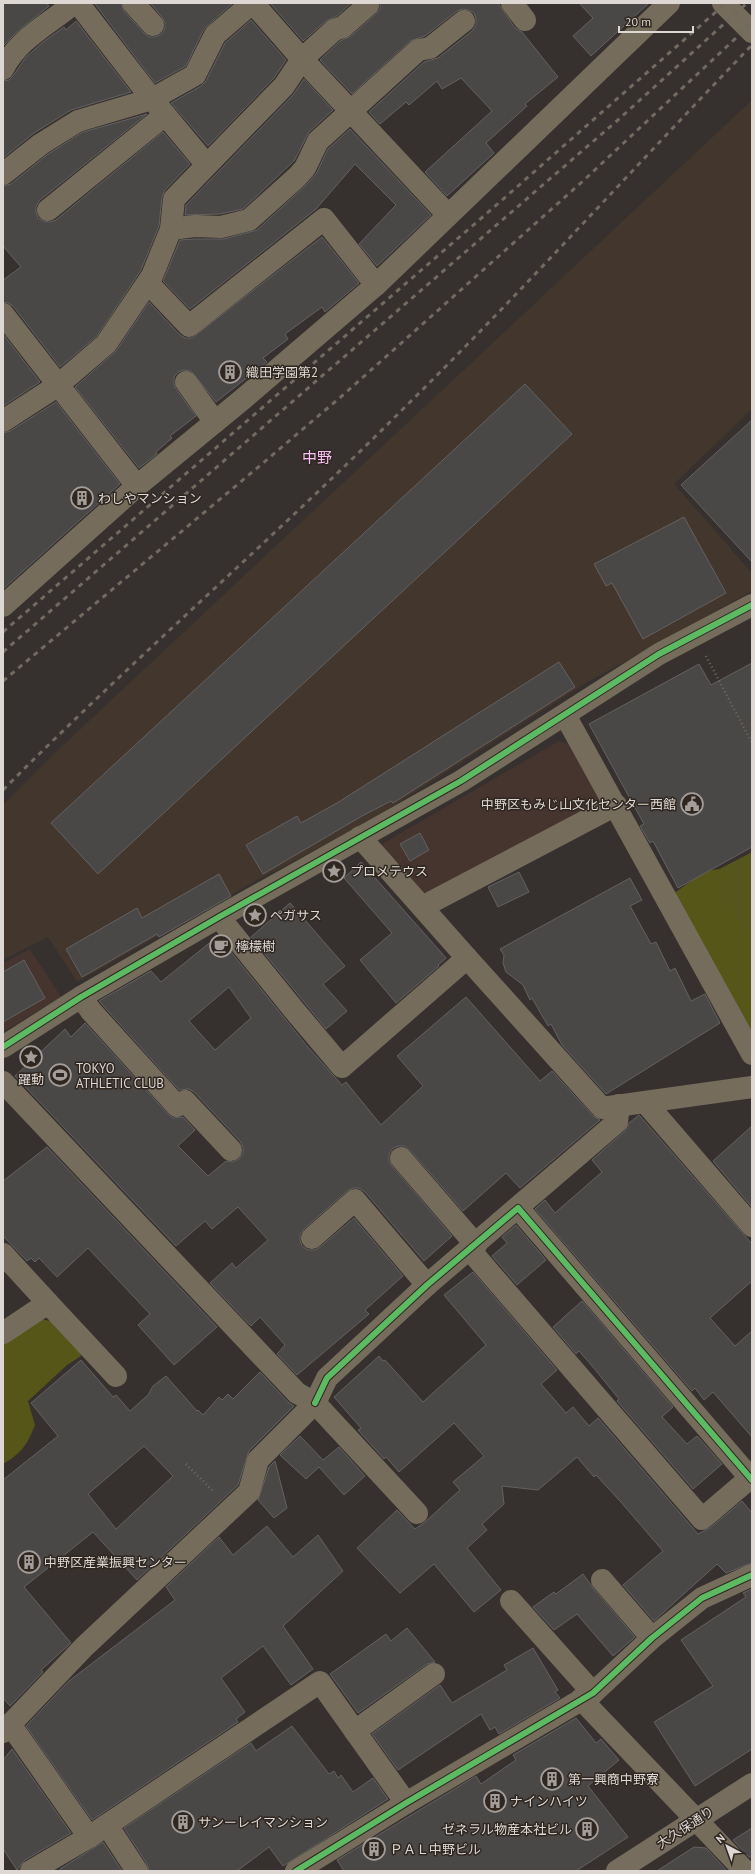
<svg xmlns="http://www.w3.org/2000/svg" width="755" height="1874" viewBox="0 0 755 1874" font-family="'PT Sans','Noto Sans JP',sans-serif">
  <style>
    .commercial { fill: #46342f }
    .built { fill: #43362c }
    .green { fill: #56561c }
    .forest { fill: #565618 }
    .building { fill: #4a4747; stroke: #646162; fill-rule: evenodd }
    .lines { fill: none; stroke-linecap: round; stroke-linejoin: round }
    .path { stroke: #706a5f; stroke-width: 2.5; stroke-dasharray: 1 3; stroke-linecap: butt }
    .minor { stroke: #756c5c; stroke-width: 22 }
    .major { stroke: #776d5e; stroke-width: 22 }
    .rail { stroke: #706a61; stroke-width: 3; stroke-dasharray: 5 5; stroke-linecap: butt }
    .cycleway-casing { stroke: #2f2720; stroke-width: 8 }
    .cycleway { stroke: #5cba63; stroke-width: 6 }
    .labels { text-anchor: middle; stroke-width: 3; stroke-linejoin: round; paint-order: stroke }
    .poi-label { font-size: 13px; fill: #ddd8d3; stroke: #2f2720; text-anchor: start }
    .street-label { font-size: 13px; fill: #ddd8d3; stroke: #2f2720 }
    .quarter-label { font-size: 15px; fill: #fbbff8; stroke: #2f2720 }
  </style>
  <rect width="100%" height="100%" fill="#36312e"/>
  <!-- commercial -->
  <g class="commercial">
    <polygon points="559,741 568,744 601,801 427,898 381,853 382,844"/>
    <polygon points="30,949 61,997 3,1032 3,963"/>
  </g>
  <!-- built -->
  <polygon class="built" points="752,100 752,409 674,484 752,573 752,591 586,683 365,824 259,879 77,982 48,937 3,960 3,805 58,750"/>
  <!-- green -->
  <polygon class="green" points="752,852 752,1038 672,894"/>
  <!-- forest -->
  <g class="forest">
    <polygon points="720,869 725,875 718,886 716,898 722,909 734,916 739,924 752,931 752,1034 674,902 676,892 705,871"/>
    <path d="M37,1318l17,4 26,25 1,9 -14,9 -39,36 7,24c-8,20 -13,28 -32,39v-125z"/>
  </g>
  <!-- building -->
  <g class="building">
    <polygon points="3,3 46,3 49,6 18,31 3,46"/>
    <polygon points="97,3 121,3 124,11 144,33 149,37 155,37 162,34 165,28 165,23 162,17 150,3 233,3 204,29 186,66 155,83 95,4"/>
    <polygon points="270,3 351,3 337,16 326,21 303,41"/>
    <polygon points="380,3 498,3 515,28 522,32 558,77 525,104 527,106 486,143 494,153 447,196 425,172 492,111 461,78 442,89 437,81 409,105 406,102 380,124 369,112 424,62 438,58 472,31 476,25 476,19 474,13 469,10 463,9 457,11 425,36 410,41 352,94 320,60 340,41 351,36 376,14 380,9"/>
    <polygon points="579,3 649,3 591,56 573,36 593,18"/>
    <polygon points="251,20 286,60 274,78 208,146 171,103 201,86 206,81 225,43"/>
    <polygon points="76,21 131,92 71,110 34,133 3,158 3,81 9,80 13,76 26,57 43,42 64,27 66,30"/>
    <polygon points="304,79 333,110 309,132 294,161 243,209 220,214 185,215 186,205 293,95"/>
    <polygon points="147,114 40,200 36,206 36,212 38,218 43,221 50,222 56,220 163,132 190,164 165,190 162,197 159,226 141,270 97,336 60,367 13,306 8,303 3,302 3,280 21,267 3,246 3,186 11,184 48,154 83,132"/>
    <polygon points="350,129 431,215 377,266 359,244 396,205 355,164 316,209 190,309 163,281 180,240 196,239 224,239 257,230 306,185 316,174 328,149"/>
    <polygon points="322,237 359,283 325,312 322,307 285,334 288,339 263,358 267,362 216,402 191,371 184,370 178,372 174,377 174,384 176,389 196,416 170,436 172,438 156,452 157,454 139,468 75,387 116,351 149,302 180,335 185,338 192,338"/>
    <polygon points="3,334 40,382 3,406"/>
    <polygon points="525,384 572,434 98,874 51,823"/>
    <polygon points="56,402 120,484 3,589 3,433 10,431"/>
    <polygon points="752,420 752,562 681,485"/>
    <polygon points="684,517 726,593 643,639 612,583 606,586 594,564"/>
    <polygon points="559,662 575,687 393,803 391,801 362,816 263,874 246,845 297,816 301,823 337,803"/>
    <polygon points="752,663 752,847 678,888 653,841 650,843 640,826 644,824 589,724 699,664 711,685"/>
    <polygon points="420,833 429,850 410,861 400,844"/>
    <polygon points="361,862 446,958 438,965 439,966 396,1003 360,960 392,933 344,878"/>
    <polygon points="519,872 529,892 498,907 488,887"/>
    <polygon points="219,874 231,896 159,937 157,934 82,977 66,949 137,908 142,918"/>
    <polygon points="630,878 642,900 630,906 651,944 656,942 670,971 675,968 691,1001 705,994 720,1023 606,1094 562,1045 551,1024 548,1026 532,998 530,1000 523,985 506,972 503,963 504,955 500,949"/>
    <polygon points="290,903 345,966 323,984 347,1011 326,1029 251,937"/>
    <path d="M218,936l89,110 35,39 4,-3 35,43 42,-39 -26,-30 69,-59 74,84 12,-10 41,45 7,4 -80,68 -14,-15 -43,38 -53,-61 -5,-4h-7l-5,2 -4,6v7l3,5 60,70 -28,25 -59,-69 -6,-4h-6l-6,3 -43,38 -4,5v6l2,6 6,4h7l5,-3 34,-29 49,58 -38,34 4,4 -72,61 -20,-21 8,-9 -25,-28 -9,9 -41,-43 22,-20 4,5 32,-28 -30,-33 -26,22 -7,-8 -29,25 -161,-170 50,-47 6,8 14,-14 83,91 5,4 10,-1 12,13 -17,16 30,30 18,-15 7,1 6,-3 4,-6v-6l-3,-6 -46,-49 -5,-3 -10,1 -80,-89 52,-30 10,11zM229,987l22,31 -36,32 -26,-29z"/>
    <polygon points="24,960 45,998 3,1022 3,972"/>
    <polygon points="639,1115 752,1244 752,1281 710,1318 735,1346 752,1331 752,1437 713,1392 704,1400 695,1388 692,1391 535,1209 545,1200 555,1213 602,1172 592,1160 625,1131 629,1123"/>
    <polygon points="752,1126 752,1205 751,1206 713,1161"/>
    <polygon points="47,1147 217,1327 174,1365 138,1325 150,1314 88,1248 57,1277 39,1258 35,1262 31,1258 27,1261 3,1236 3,1181"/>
    <polygon points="516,1225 546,1260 517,1285 492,1256 507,1243 502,1237"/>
    <polygon points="473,1272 557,1370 541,1384 566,1413 573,1407 589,1426 598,1418 698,1534 710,1528 742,1501 752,1513 752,1563 726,1573 717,1564 654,1621 623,1585 663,1551 620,1501 596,1475 594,1477 577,1457 538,1490 502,1486 504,1504 482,1524 487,1530 467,1548 501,1590 474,1612 434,1564 400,1593 357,1548 397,1510 415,1529 425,1522 460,1490 453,1482 484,1456 454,1423 399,1472 386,1457 384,1459 358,1430 361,1428 334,1397 379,1356 383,1361 385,1360 423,1402 486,1345 444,1295"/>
    <polygon points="582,1301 673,1407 662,1417 687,1444 697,1436 722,1464 693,1489 617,1401 619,1399 593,1367 579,1351 576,1354 553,1327"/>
    <path d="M81,1360l32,37 3,-2 14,16 18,-16 5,-9 13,-10 31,35 1,-1 5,5 16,-18 3,3 6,-6 5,5 27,-27 28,30 6,4 -45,45 -11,34 -101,95 -44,-48 -69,55 47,56 -30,27 2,2 -33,34 -7,-8v-218l55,-44 -27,-33zM144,1446l29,30 -57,53 -28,-35z"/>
    <polygon points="300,1436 323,1460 339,1447 365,1476 344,1495 319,1467 306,1479 280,1455"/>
    <polygon points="275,1461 287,1508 274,1518 258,1500 269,1467"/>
    <polygon points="267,1526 293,1557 318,1535 343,1571 283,1626 313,1669 291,1685 263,1646 221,1678 245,1712 236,1719 238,1722 92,1820 26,1726 69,1681 175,1600 166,1587 219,1537 233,1555"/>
    <polygon points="583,1574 593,1588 635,1637 613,1656 577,1614 554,1630 533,1607 554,1592 556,1594"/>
    <polygon points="752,1589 752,1749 695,1786 654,1722 713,1686 681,1640 746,1597 743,1593"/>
    <polygon points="407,1628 435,1662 427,1664 358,1713 330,1674 386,1634 391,1641"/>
    <polygon points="533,1648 558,1690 555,1692 560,1698 499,1734 495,1727 490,1730 481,1714 398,1770 372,1734 440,1685 452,1703 507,1670 504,1665"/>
    <polygon points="576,1718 596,1743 601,1739 619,1760 588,1786 628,1837 576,1871 344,1871 337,1860 476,1776 481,1784 516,1760 513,1755"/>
    <polygon points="292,1726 329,1774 334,1771 338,1778 341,1775 353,1792 373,1778 388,1799 283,1866 269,1847 237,1871 149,1871 147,1864 124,1828 251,1743 256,1751"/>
    <polygon points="12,1749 71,1833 25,1860 17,1870 3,1849 3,1760"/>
    <polygon points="752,1828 752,1857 749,1857 733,1840"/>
    <polygon points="103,1842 122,1871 61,1871 60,1869"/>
    <polygon points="694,1847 706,1848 727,1871 657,1871"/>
  </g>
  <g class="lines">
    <!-- path -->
    <g class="path">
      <polyline points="706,656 752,743"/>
      <polyline points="186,1464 214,1492"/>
    </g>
    <!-- minor -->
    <g class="minor">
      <polyline points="78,3 152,99 206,164"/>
      <polyline points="133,3 153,25"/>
      <polyline points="253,3 302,59 448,215"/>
      <polyline points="512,3 525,20"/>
      <polyline points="723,3 752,32"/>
      <path d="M3,69c16,-31 45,-44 71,-66"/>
      <polyline points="3,174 41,144 78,121 152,99 195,75 215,35 252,3"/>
      <polyline points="48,210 165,115"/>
      <polyline points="171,229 195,226 221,227 249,220 297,177 305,168 318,141 418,50 430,48 464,21"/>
      <polyline points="148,283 189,326 324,219 376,285"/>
      <polyline points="3,314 137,486"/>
      <polyline points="186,382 215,422"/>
      <polyline points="3,421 57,386 106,344 152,276 171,229 174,199 284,86 302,59 334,30 343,27 368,5"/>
      <polyline points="3,606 137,486 243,399 376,285 669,3"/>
      <polyline points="565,715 752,1054"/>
      <polyline points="360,837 467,958 602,1108 752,1087"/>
      <polyline points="422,907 616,805"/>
      <polyline points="219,917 294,1010 342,1067 467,958"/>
      <polyline points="81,997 91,1011 177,1106 185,1101 231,1150"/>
      <polyline points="3,1047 81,997 219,917 461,781 659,654 752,605"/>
      <polyline points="3,1082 297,1393 315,1403 417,1513"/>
      <polyline points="645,1102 752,1226"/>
      <polyline points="401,1158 476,1245"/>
      <polyline points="518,1208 752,1480"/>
      <polyline points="312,1238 355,1200 427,1285"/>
      <polyline points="470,1250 702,1519 750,1478"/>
      <polyline points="3,1254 48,1303"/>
      <polyline points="3,1333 48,1303 116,1376"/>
      <polyline points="602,1580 652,1638"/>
      <polyline points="511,1601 593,1693"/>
      <polyline points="581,1699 745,1871"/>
      <polyline points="10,1724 89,1837"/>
      <polyline points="355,1731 434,1674"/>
      <polyline points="3,1732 84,1647 249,1492 258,1460 315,1403 327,1378 427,1285 617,1122 619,1105"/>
      <polyline points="107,1825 137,1871"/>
      <polyline points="31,1871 89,1837 320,1682 406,1803"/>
      <polyline points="296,1871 406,1803 593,1693 652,1638 702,1598 752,1575"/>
    </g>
    <!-- major -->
    <polyline class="major" points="617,1871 752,1784"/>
    <!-- rail -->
    <g class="rail">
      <polyline points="3,632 493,208 726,3"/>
      <polyline points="3,652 619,119 747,3"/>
      <polyline points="3,681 256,469 343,395 583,181 752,23"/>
      <path d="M3,790c130,-131 270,-251 400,-381 120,-118 232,-243 349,-364"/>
    </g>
    <!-- cycleway casing -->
    <g class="cycleway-casing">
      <g id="cycleway">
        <polyline points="3,1047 81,997 219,917 461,781 659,654 752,605"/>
        <polyline points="315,1403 327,1378 427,1285 518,1208 752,1480"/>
        <polyline points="296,1871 406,1803 593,1693 652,1638 702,1598 752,1575"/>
      </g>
    </g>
    <!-- cycleway -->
    <use href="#cycleway" class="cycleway"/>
  </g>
  <!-- icons -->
  <defs>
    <g id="building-ring" transform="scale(1.15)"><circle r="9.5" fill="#2f2720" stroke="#a39e99" stroke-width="1.5"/><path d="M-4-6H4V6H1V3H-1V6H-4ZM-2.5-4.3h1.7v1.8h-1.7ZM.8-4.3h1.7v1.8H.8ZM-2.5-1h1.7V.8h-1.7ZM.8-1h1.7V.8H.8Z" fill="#a39e99"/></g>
    <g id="civic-ring" transform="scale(1.15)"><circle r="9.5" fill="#2f2720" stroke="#a39e99" stroke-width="1.5"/><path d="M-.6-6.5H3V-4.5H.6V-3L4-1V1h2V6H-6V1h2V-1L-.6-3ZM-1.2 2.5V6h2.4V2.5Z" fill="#a39e99"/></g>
    <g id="sight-ring" transform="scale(1.15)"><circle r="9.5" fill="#2f2720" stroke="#a39e99" stroke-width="1.5"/><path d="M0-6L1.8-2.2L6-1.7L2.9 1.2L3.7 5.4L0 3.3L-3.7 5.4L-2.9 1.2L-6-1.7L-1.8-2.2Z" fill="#a39e99"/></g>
    <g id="cafe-ring" transform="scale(1.15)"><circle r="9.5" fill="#2f2720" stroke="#a39e99" stroke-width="1.5"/><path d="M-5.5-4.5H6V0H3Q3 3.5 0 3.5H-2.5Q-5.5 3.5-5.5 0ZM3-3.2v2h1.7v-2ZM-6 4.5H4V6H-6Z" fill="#a39e99"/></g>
    <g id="stadium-ring" transform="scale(1.15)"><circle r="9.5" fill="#2f2720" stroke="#a39e99" stroke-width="1.5"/><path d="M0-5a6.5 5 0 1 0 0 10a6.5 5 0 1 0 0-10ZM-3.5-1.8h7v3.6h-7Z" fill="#a39e99"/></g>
  </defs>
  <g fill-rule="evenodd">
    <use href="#building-ring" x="230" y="372"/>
    <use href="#building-ring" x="82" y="498"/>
    <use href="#civic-ring" x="692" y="804"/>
    <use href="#sight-ring" x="334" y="871"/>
    <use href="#sight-ring" x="255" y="915"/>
    <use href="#cafe-ring" x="221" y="946"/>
    <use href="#sight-ring" x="31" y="1057"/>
    <use href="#stadium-ring" x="60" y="1075"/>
    <use href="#building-ring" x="29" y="1562"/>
    <use href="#building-ring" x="552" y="1779"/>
    <use href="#building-ring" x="495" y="1801"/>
    <use href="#building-ring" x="183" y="1822"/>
    <use href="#building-ring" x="587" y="1829"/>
    <use href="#building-ring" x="374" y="1849"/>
  </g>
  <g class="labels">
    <!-- poi labels -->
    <g class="poi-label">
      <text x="246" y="377">織田学園第2</text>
      <text x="98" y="503">わしやマンション</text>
      <text x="676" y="809" text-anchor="end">中野区もみじ山文化センター西館</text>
      <text x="350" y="876">プロメテウス</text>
      <text x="270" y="920">ペガサス</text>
      <text x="236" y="951">檸檬樹</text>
      <text x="76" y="1073">TOKYO<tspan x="76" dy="15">ATHLETIC CLUB</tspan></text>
      <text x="31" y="1084" text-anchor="middle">躍動</text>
      <text x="44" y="1567">中野区産業振興センター</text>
      <text x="568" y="1784">第一興商中野寮</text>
      <text x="510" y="1806">ナインハイツ</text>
      <text x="198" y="1827">サンーレイマンション</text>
      <text x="572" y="1834" text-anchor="end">ゼネラル物産本社ビル</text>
      <text x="390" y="1854">ＰＡＬ中野ビル</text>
    </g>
    <!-- street labels -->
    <g class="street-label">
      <text transform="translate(685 1827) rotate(-33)" y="5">大久保通り</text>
    </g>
    <!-- quarter labels -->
    <g class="quarter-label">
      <text x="317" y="463">中野</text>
    </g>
  </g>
  <!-- border -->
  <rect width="755" height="1874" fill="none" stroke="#ddd8d3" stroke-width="8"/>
  <!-- north arrow -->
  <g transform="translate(727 1846) rotate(319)" stroke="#2f2720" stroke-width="3" paint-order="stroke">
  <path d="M0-3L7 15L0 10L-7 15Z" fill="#ddd8d3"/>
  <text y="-6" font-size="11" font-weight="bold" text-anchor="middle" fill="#ddd8d3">N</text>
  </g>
  <!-- scale -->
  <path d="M619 26v6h74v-6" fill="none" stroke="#ddd8d3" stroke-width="2"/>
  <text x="625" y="26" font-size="12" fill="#ddd8d3" stroke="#2f2720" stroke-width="3" paint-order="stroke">20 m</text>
</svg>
